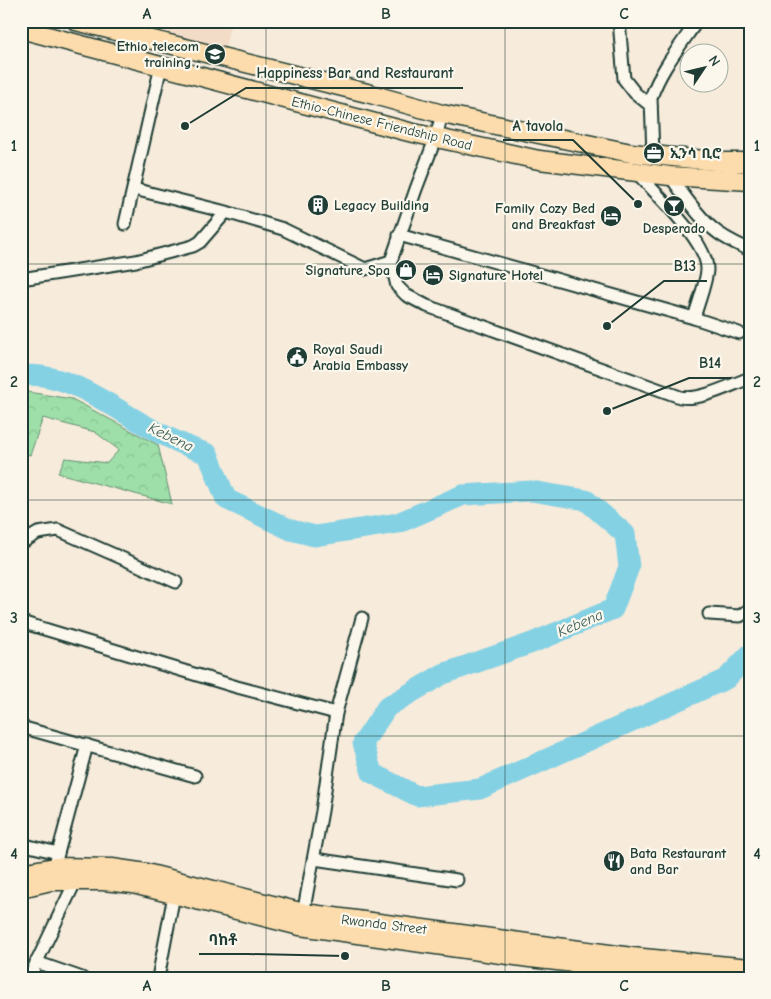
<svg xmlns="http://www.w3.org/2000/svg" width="771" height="999" viewBox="0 0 771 999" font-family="'Comic Neue','Noto Sans Ethiopic',sans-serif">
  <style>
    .built { fill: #f3dcc7 }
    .forest { fill: url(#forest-crowns); stroke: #5e8e6e }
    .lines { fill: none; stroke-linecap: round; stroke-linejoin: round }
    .river { stroke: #85d1e4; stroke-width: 21 }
    .minor-casing { stroke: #1f3d34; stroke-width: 15 }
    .primary-casing { stroke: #1f3d34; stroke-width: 21 }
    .minor { stroke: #fbf7ec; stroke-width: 11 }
    .primary { stroke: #fcdcac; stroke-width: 18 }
    .grid { fill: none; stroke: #1f3d34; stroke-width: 1; stroke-opacity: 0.55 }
    .labels { text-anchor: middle; stroke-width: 4.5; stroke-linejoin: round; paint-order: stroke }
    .poi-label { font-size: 14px; font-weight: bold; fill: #1f3d34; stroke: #fbf7ec; text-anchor: start }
    .street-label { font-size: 14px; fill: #1f3d34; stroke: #fbf7ec }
    .water-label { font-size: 15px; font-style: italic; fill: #335b57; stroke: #fbf7ec }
    .leader { fill: none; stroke: #1f3d34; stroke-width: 2 }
    .callout-dot { fill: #1f3d34; stroke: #fbf7ec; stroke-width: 2 }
    .callout-label { font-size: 15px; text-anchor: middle; font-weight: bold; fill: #1f3d34; stroke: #fbf7ec; stroke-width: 4.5; stroke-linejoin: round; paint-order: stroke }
    .neatline { fill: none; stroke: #1f3d34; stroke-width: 2 }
    .grid-label { font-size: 16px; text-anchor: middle; font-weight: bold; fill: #1f3d34 }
  </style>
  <defs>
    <pattern id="forest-crowns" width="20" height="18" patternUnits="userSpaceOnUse" patternTransform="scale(1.25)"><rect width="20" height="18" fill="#9edfa9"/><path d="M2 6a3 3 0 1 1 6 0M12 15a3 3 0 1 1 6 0" fill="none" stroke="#88c092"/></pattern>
  </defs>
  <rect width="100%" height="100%" fill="#f7ebdb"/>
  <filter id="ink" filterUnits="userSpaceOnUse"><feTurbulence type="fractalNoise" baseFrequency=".02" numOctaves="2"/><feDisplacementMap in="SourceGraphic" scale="10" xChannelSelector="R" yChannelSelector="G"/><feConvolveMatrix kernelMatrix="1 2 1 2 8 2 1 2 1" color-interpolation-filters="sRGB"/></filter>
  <g filter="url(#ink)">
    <!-- built -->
    <polygon class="built" points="117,21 231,21 225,49"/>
    <!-- forest -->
    <polygon class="forest" points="21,391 72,399 158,445 172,504 58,473 65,458 107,463 119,450 95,432 43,418 30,455 21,453"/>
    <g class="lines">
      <!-- river -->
      <path class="river" d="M21,376c44,-7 93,33 131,53 18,10 36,18 56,25l18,45 65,31 24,6 83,-13 65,-28 68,-4 55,9 39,34 4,33 -16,42 -81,34 -89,31 -56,33 -24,36 9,30 45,23 63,-7 246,-110 24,-25"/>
      <!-- minor casing -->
      <g class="minor-casing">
        <g id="minor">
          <polyline points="619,21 624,79 635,93 651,106"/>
          <path d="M442,114l-6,23 -20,52 -25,72 6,25 9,9 21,11 253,91c21,4 50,-12 70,-19"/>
          <path d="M653,155l-2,-57c9,-28 30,-53 46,-77"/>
          <path d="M637,173c19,21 70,68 70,96 0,12 -10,37 -13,49"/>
          <path d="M670,176c13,18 26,38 42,52 11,10 25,16 38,22"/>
          <polyline points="134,189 226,212 283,229 365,269 391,261"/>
          <polyline points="125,224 161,66"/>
          <polyline points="399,235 694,318 739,333"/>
          <polyline points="21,279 136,261 193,246 200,242 226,212"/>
          <polyline points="21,543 38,533 58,530 176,582"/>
          <polyline points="709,614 740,616 750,609"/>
          <polyline points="21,622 237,687 336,713"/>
          <polyline points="21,727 195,776"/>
          <polyline points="21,844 58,853"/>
          <polyline points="314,859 457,880"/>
          <polyline points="53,872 87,745"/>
          <polyline points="302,920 322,811 336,713 362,618"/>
          <polyline points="36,962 82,978"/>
          <polyline points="29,978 76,880"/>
          <polyline points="158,978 174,895"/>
        </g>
      </g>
      <!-- primary casing -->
      <g class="primary-casing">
        <g id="primary">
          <polyline points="76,21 367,93 442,114 631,153 725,162 750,162"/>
          <polyline points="21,29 409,132 539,160 670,176 750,181"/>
          <polyline points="21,873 55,867 112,868 146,873 304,913 632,957 750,968"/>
          <polyline points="21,888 51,881 103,881 133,884 300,926 530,958 709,978"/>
        </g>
      </g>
      <!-- minor -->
      <use href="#minor" class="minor"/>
      <!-- primary -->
      <use href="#primary" class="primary"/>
    </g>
  </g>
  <!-- grid -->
  <path class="grid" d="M266,21v957M505,21v957M21,264h729M21,500h729M21,736h729"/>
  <!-- icons -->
  <defs>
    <g id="university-disc" transform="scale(1.125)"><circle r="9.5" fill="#1f3d34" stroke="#fbf7ec"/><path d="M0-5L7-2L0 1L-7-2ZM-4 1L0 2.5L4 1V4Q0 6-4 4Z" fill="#fff"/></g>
    <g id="office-disc" transform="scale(1.125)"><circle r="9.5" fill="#1f3d34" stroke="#fbf7ec"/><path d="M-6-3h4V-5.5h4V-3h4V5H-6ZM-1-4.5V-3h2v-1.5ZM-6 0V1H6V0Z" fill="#fff"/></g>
    <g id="building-disc" transform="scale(1.125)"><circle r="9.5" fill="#1f3d34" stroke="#fbf7ec"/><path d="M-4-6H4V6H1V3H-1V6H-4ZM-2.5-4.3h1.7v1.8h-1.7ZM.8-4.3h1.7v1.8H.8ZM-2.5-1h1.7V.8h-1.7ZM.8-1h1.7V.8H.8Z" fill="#fff"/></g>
    <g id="bar-disc" transform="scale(1.125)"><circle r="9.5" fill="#1f3d34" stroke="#fbf7ec"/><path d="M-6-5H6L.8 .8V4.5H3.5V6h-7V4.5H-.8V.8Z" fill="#fff"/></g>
    <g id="hotel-disc" transform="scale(1.125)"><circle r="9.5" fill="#1f3d34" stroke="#fbf7ec"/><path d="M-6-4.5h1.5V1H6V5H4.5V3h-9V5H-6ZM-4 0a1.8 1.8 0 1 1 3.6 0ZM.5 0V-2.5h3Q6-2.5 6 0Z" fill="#fff"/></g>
    <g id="shop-disc" transform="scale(1.125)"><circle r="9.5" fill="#1f3d34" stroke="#fbf7ec"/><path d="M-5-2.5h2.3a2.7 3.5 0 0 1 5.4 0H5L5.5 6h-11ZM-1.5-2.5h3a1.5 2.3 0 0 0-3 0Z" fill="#fff"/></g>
    <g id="civic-disc" transform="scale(1.125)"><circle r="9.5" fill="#1f3d34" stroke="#fbf7ec"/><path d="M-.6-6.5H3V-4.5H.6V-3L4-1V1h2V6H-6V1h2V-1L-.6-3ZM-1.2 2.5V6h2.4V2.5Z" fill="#fff"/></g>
    <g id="restaurant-disc" transform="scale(1.125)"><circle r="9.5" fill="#1f3d34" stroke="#fbf7ec"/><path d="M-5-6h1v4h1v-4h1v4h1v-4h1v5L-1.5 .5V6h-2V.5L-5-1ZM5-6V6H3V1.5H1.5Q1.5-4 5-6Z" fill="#fff"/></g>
  </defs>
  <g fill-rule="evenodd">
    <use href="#university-disc" x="215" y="54"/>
    <use href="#office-disc" x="654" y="153"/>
    <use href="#building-disc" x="318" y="205"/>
    <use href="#bar-disc" x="674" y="206"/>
    <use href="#hotel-disc" x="611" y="216"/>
    <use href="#shop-disc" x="406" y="270"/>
    <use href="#hotel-disc" x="433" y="275"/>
    <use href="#civic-disc" x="297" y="357"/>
    <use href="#restaurant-disc" x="614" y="861"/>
  </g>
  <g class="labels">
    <!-- poi labels -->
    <g class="poi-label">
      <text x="199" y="51" text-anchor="end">Ethio telecom<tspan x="199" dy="16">training ,</tspan></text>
      <text x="670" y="158">ኢንሳ ቢሮ</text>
      <text x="334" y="210">Legacy Building</text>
      <text x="595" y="213" text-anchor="end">Family Cozy Bed<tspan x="595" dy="16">and Breakfast</tspan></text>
      <text x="674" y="233" text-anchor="middle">Desperado</text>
      <text x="390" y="275" text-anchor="end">Signature Spa</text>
      <text x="449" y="280">Signature Hotel</text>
      <text x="313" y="354">Royal Saudi<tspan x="313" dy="16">Arabia Embassy</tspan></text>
      <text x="630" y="858">Bata Restaurant<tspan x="630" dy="16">and Bar</tspan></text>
    </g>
    <!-- street labels -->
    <g class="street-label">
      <text transform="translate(382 123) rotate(14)" y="5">Ethio-Chinese Friendship Road</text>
      <text transform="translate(384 924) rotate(7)" y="5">Rwanda Street</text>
    </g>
    <!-- water labels -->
    <g class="water-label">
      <text transform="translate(171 437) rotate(26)" y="5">Kebena</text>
      <text transform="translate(580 623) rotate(-23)" y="5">Kebena</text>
    </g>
  </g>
  <!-- callouts -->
  <path class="leader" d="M185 126L246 88H463M638 204L573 140H503M607 326L664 281H707M607 411L689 378H731M345 956L248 954H199"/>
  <g class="callout-dot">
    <circle cx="185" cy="126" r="5"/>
    <circle cx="638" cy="204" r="5"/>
    <circle cx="607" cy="326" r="5"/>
    <circle cx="607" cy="411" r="5"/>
    <circle cx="345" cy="956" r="5"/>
  </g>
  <g class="callout-label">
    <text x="355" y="78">Happiness Bar and Restaurant</text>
    <text x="538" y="131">A tavola</text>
    <text x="685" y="271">B13</text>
    <text x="710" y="368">B14</text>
    <text x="223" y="945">ባከቶ</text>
  </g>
  <!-- margin -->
  <rect width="771" height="999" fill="none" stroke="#fbf7ec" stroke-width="55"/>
  <!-- north arrow -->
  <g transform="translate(704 68) rotate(55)"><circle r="24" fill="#fbf7ec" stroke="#a3ada2"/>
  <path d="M0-4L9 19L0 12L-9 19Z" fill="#1f3d34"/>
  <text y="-8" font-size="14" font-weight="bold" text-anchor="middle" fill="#1f3d34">N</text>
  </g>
  <rect x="28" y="28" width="716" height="944" class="neatline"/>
  <g class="grid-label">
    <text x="147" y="19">A</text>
    <text x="386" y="19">B</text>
    <text x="624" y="19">C</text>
    <text x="14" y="151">1</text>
    <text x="757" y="151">1</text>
    <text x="14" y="387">2</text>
    <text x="757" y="387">2</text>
    <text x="14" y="623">3</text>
    <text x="757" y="623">3</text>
    <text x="14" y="859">4</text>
    <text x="757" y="859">4</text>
    <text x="147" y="991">A</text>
    <text x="386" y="991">B</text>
    <text x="624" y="991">C</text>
  </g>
</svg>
